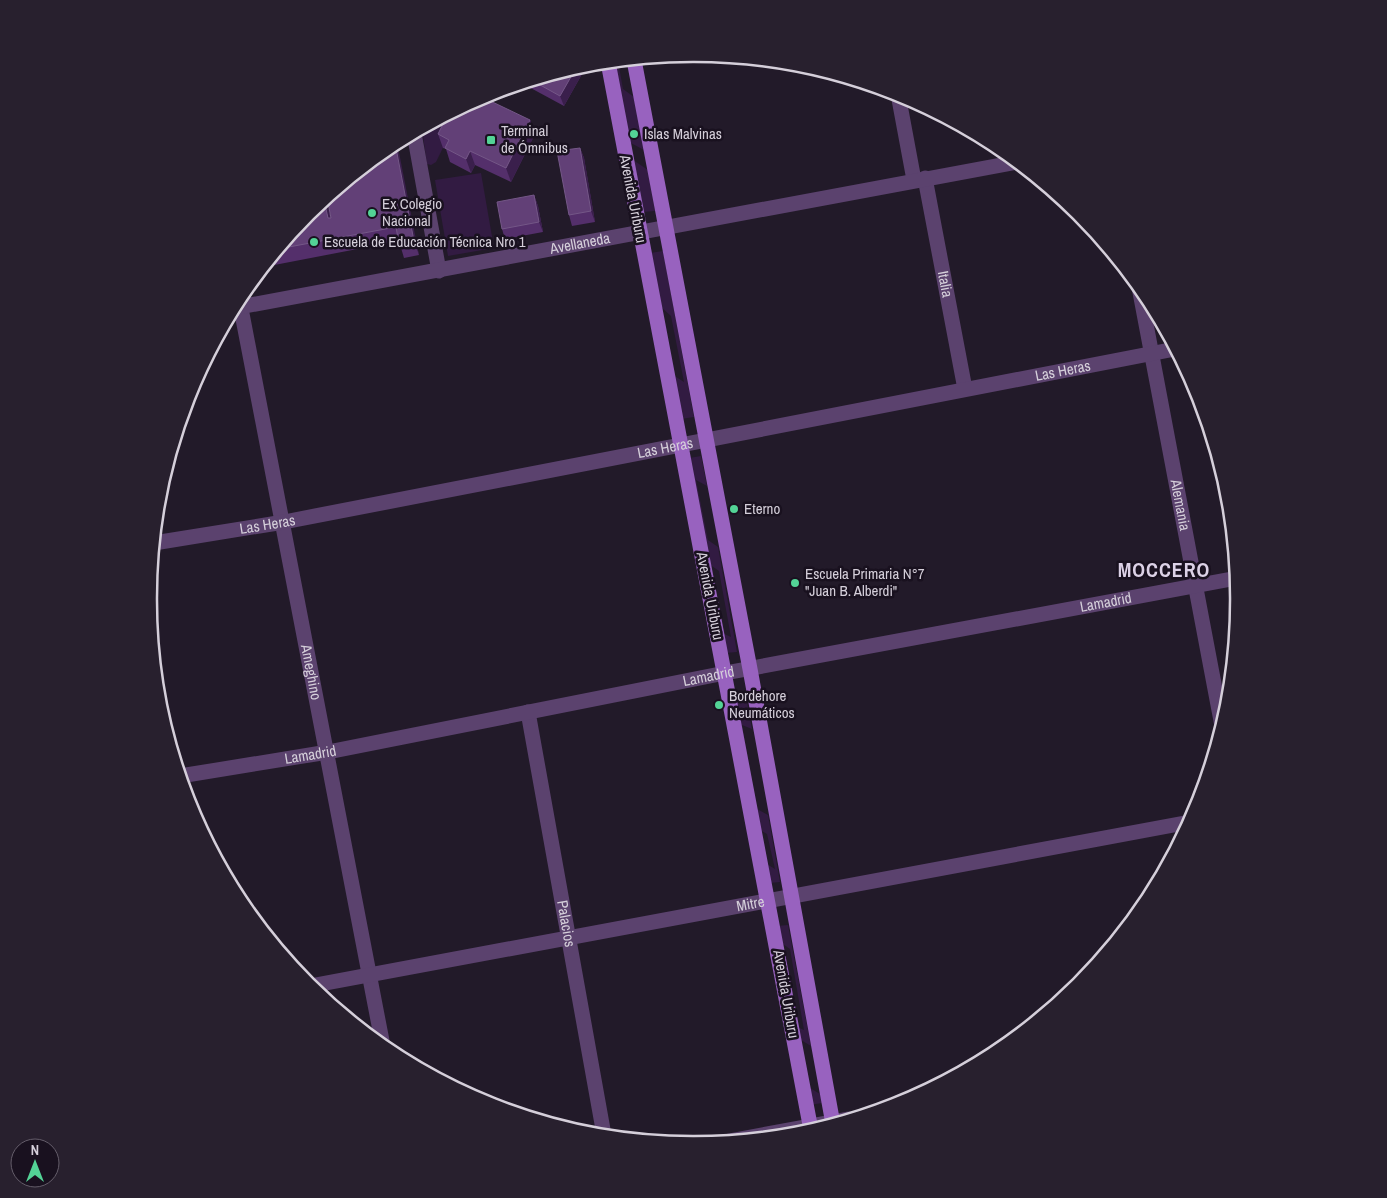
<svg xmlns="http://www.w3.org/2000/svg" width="1387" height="1198" viewBox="0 0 1387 1198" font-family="'Archivo Narrow',sans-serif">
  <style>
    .green { fill: #321b42 }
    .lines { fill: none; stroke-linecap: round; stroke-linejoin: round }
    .minor { stroke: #5b426e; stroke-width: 15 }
    .major { stroke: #9862bf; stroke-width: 15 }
    .wall { fill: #542f6b }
    .shaded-wall { fill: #3a1f4c }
    .building { fill: #624077; stroke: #745787 }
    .poi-dot { fill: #53d396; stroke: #19111f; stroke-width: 2 }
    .labels { text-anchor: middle; stroke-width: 5; stroke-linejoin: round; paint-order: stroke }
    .poi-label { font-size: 15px; fill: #d5cfda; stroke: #19111f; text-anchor: start }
    .street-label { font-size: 15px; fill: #d5cfda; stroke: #19111f }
    .district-label { font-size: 20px; font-weight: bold; letter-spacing: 1px; fill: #dcd1e6; stroke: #19111f }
    .rim { fill: none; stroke: #d5cfda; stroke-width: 2.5 }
  </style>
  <rect width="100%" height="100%" fill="#221a29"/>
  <!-- green -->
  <g class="green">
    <polygon points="618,61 623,89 634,97 644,150 629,142 614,62"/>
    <polygon points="463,107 436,162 431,165 427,164 422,129"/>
    <polygon points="633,160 648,170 655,211 643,212"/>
    <polygon points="481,173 494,248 448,256 435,180"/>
    <polygon points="663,251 694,417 681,419 673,375 684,382 671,316 660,306 650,253"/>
    <polygon points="701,456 707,486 696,480 708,540 718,547 737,652 725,653 722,633 731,637 719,571 709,564 689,458"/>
    <polygon points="746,697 752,729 742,725 757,809 768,815 780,882 769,883 765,863 775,869 767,834 758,829 734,698"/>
    <polygon points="788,925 811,1046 801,1040 810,1088 820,1094 822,1103 810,1105 795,1026 804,1030 790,949 780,942 777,926"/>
  </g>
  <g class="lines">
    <!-- minor -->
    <g class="minor">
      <polyline points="898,94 914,180"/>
      <polyline points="414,133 439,271"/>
      <path id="s1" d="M925,178l40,211"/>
      <path id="s2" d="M1139,287l83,439"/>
      <path id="s3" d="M239,298l144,748"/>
      <path id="s4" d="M234,308l783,-146"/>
      <path id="s5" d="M154,543l130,-21 891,-173"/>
      <path id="s6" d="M528,712l76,423"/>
      <path id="s7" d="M180,776l148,-24 397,-79 512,-95"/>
      <path id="s8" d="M310,986l880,-164"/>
      <polyline points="729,1141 848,1119"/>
    </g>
    <!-- major -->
    <g class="major">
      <polyline points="634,60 750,669 833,1124"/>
      <polyline points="608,62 811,1130"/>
    </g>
  </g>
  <!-- wall -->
  <g class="wall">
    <polygon points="587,64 588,67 579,68 582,74 564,106 527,86 526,83"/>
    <polygon points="520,85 520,88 508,88"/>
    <polygon points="530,120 535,134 511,182 475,165 471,173 450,162 446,149 443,148 438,134"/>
    <polygon points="391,145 419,255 404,258 399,241 264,267 308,213 325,199 331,218"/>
    <polygon points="580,148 584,158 595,222 572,226 569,215"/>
    <polygon points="534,195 538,206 543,232 505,239 502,229"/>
  </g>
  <!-- shaded-wall -->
  <g class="shaded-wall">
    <polygon points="579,67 582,74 564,106 560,96 576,68"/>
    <polygon points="530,120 535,134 511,182 506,168"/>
    <polygon points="397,142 419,255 414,241 395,143"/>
    <polygon points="580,148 584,158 595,222 591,211"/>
    <polygon points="470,151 475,165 471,173 466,159"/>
    <polygon points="534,195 538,206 543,232 539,222"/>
    <polygon points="325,199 328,207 333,232 328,218 324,200"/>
  </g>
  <!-- building -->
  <g class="building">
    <polygon points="576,68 560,96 533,81"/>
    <polygon points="482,97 530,120 506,168 470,151 466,159 445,148 449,140 438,134 447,116"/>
    <polygon points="395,143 414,241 399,244 396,227 278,249 308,213 324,200 328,218 331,218 327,198 391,145"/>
    <polygon points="580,148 591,211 569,215 557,151"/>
    <polygon points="534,195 539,222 502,229 497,202"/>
  </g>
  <!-- markers -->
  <g class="poi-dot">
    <circle cx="634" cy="134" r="5"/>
    <rect x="486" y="135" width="10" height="10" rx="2.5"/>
    <circle cx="372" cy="213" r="5"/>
    <circle cx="314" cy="242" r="5"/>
    <circle cx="734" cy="509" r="5"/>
    <circle cx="795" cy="583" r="5"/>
    <circle cx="719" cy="705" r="5"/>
  </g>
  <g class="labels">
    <!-- poi labels -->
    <g class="poi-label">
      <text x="501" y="136">Terminal<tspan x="501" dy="17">de Ómnibus</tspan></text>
      <text x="644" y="139">Islas Malvinas</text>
      <text x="382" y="209">Ex Colegio<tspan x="382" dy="17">Nacional</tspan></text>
      <text x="324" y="247">Escuela de Educación Técnica Nro 1</text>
      <text x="744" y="514">Eterno</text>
      <text x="805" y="579">Escuela Primaria N°7<tspan x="805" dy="17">"Juan B. Alberdi"</tspan></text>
      <text x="729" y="701">Bordehore<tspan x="729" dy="17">Neumáticos</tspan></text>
    </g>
    <!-- street labels -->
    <g class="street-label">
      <text transform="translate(633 199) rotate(79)" y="5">Avenida Uriburu</text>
      <text dy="5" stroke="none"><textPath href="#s4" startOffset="352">Avellaneda</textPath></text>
      <text dy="5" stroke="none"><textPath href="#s1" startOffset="108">Italia</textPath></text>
      <text dy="5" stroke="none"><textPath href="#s5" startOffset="925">Las Heras</textPath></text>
      <text dy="5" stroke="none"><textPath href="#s5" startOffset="520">Las Heras</textPath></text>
      <text dy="5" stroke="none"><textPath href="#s2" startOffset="222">Alemania</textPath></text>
      <text dy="5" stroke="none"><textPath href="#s5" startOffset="115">Las Heras</textPath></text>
      <text transform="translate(710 596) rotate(79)" y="5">Avenida Uriburu</text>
      <text dy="5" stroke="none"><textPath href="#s7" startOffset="942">Lamadrid</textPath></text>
      <text dy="5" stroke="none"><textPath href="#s3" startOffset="381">Ameghino</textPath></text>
      <text dy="5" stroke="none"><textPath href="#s7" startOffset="538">Lamadrid</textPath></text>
      <text dy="5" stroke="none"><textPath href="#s7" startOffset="132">Lamadrid</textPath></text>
      <text dy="5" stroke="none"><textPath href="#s8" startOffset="448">Mitre</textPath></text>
      <text dy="5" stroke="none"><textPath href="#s6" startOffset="215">Palacios</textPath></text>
      <text transform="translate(786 994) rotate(80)" y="5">Avenida Uriburu</text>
    </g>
    <!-- district labels -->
    <g class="district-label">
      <text x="1164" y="577">MOCCERO</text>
    </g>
  </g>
  <!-- crop -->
  <path d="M0 0H1387V1198H0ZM693 62H694A536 536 0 0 1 1230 598V600A536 536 0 0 1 694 1136H693A536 536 0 0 1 157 600V598A536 536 0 0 1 693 62Z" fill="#28202e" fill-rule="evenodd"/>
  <path class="rim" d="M693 62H694A536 536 0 0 1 1230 598V600A536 536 0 0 1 694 1136H693A536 536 0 0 1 157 600V598A536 536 0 0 1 693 62Z"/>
  <!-- north arrow -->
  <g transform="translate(35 1163)"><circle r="24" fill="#19111f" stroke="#645d6a"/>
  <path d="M0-4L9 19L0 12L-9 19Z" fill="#53d396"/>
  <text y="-8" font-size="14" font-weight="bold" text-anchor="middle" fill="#d5cfda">N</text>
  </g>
</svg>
